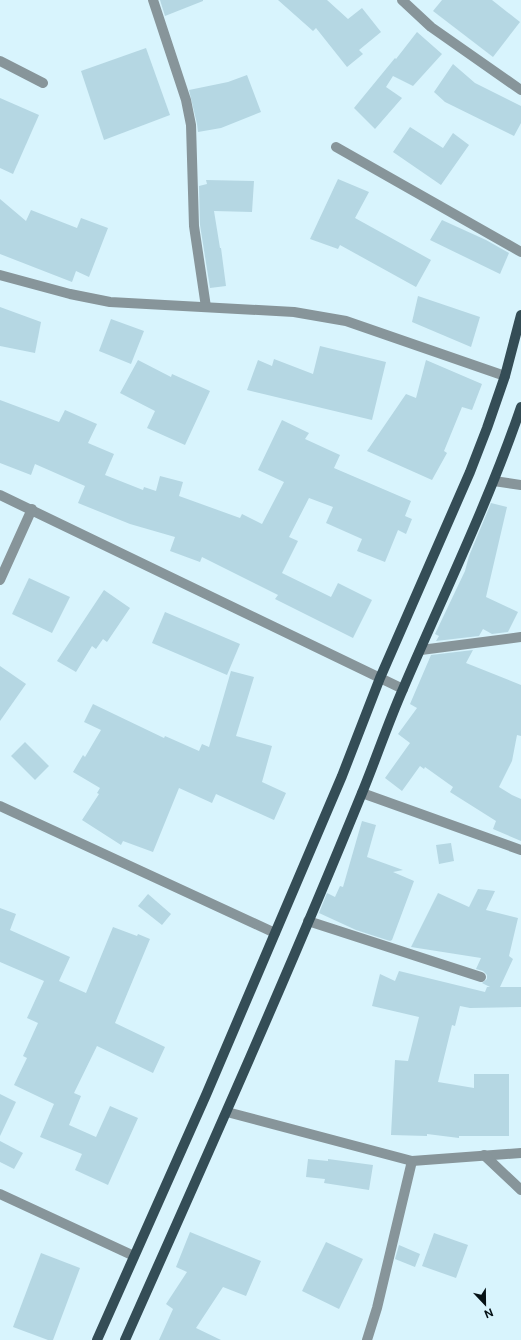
<svg xmlns="http://www.w3.org/2000/svg" width="521" height="1340" viewBox="0 0 521 1340" font-family="'Public Sans',sans-serif">
  <style>
    .building { fill: #b5d7e3 }
    .lines { fill: none; stroke-linecap: round; stroke-linejoin: round }
    .minor { stroke: #87959a; stroke-width: 10 }
    .major { stroke: #344d56; stroke-width: 10 }
  </style>
  <rect width="100%" height="100%" fill="#d8f4fd"/>
  <!-- building -->
  <g class="building">
    <polygon points="160,0 203,0 203,1 165,16"/>
    <polygon points="278,0 327,0 348,19 362,8 381,32 359,50 363,54 347,67 316,28 313,31"/>
    <polygon points="442,0 492,0 520,22 493,57 433,11"/>
    <polygon points="417,32 442,54 413,86 393,76 386,87 402,98 375,129 354,108 395,58 396,59"/>
    <polygon points="146,48 170,115 104,140 81,71"/>
    <polygon points="453,64 475,83 521,106 521,123 514,136 445,102 434,92"/>
    <polygon points="247,75 261,112 221,128 198,132 197,124 189,90 228,82"/>
    <polygon points="0,98 39,115 13,174 0,168"/>
    <polygon points="410,127 443,148 453,133 469,145 441,185 393,152"/>
    <polygon points="338,179 369,192 355,218 431,260 416,287 340,245 338,249 310,239"/>
    <polygon points="206,180 254,181 252,212 214,211 220,248 221,248 226,286 210,288 200,225 199,186 207,184"/>
    <polygon points="0,199 26,221 31,210 77,228 81,218 108,228 89,277 76,271 72,282 0,254"/>
    <polygon points="442,220 486,240 509,253 500,274 430,240"/>
    <polygon points="418,296 480,317 471,347 412,322"/>
    <polygon points="0,307 41,322 35,353 0,346"/>
    <polygon points="111,319 144,331 131,364 99,351"/>
    <polygon points="320,346 386,362 372,420 247,390 258,360 272,366 274,359 313,374"/>
    <polygon points="138,360 171,377 172,374 210,391 185,445 147,428 155,411 120,393"/>
    <polygon points="426,360 482,384 472,410 462,407 444,451 447,453 432,480 367,451 406,394 416,398"/>
    <polygon points="0,400 59,422 65,410 97,424 88,443 114,454 105,475 143,490 144,487 156,491 160,476 183,482 179,496 240,518 242,514 262,524 284,482 258,470 282,420 309,433 305,439 340,455 334,468 411,501 405,516 412,519 406,534 398,530 385,562 357,551 362,539 326,523 333,507 309,498 289,537 298,541 282,573 331,597 338,583 372,600 353,638 275,599 278,595 202,557 200,562 170,551 175,537 130,524 78,503 85,486 35,464 31,475 0,463"/>
    <polygon points="491,503 507,507 486,597 518,612 508,632 492,634 483,629 479,636 436,641 439,636 435,634 465,571 469,556"/>
    <polygon points="29,578 70,597 52,633 12,614"/>
    <polygon points="104,590 130,608 107,642 103,639 96,649 92,646 76,672 57,661"/>
    <polygon points="165,612 240,644 227,675 152,643"/>
    <polygon points="473,650 466,663 521,685 521,736 517,735 512,761 499,787 512,795 521,799 521,841 493,829 496,821 450,792 453,787 425,767 424,769 420,766 402,791 385,778 410,743 398,734 417,708 410,704 431,655"/>
    <polygon points="0,666 26,684 0,721"/>
    <polygon points="231,671 254,677 236,736 272,746 262,782 286,793 274,820 216,794 212,803 179,788 153,852 123,841 121,845 82,820 99,794 97,793 100,788 73,772 83,755 85,757 101,730 84,722 93,704 164,738 165,736 199,751 202,744 209,747"/>
    <polygon points="25,742 49,766 35,780 11,756"/>
    <polygon points="362,821 376,825 367,857 403,870 393,872 414,881 392,940 390,941 356,930 319,913 327,893 335,897 340,886 343,887"/>
    <polygon points="451,843 454,861 439,864 436,845"/>
    <polygon points="478,889 495,891 486,910 518,918 509,956 513,959 500,987 521,987 521,1007 470,1008 460,1006 455,1026 452,1025 438,1082 474,1088 474,1074 509,1074 509,1136 459,1136 459,1138 427,1134 427,1136 391,1135 395,1060 408,1061 419,1017 372,1006 380,974 395,981 399,971 485,992 487,987 490,987 482,983 487,979 487,975 483,971 476,969 481,958 411,947 438,893 469,907"/>
    <polygon points="148,894 171,914 162,925 138,906"/>
    <polygon points="0,908 16,914 10,930 70,957 59,981 86,993 113,927 137,936 138,934 150,939 115,1023 165,1047 153,1073 97,1046 74,1093 81,1096 69,1125 96,1137 110,1106 138,1118 108,1185 75,1170 82,1154 40,1137 54,1104 14,1085 27,1058 23,1056 38,1023 27,1018 44,981 0,962"/>
    <polygon points="0,1094 16,1102 0,1136"/>
    <polygon points="0,1141 23,1153 14,1169 0,1162"/>
    <polygon points="308,1159 328,1161 328,1159 373,1165 369,1190 324,1183 325,1179 306,1177"/>
    <polygon points="190,1232 261,1261 246,1296 223,1287 196,1328 221,1340 159,1340 173,1309 166,1304 187,1272 176,1267"/>
    <polygon points="434,1233 468,1245 456,1278 422,1266"/>
    <polygon points="326,1242 363,1259 339,1309 302,1291"/>
    <polygon points="399,1245 420,1254 415,1267 395,1259"/>
    <polygon points="41,1253 80,1268 53,1340 48,1340 13,1327"/>
  </g>
  <g class="lines">
    <!-- minor -->
    <g class="minor">
      <polyline points="153,0 186,100 191,125 194,226 206,307"/>
      <polyline points="402,0 431,27 521,90"/>
      <polyline points="0,61 43,83"/>
      <polyline points="336,147 521,252"/>
      <polyline points="0,275 70,294 110,302 294,312 346,321 505,376"/>
      <polyline points="494,481 521,485"/>
      <polyline points="0,495 403,689"/>
      <polyline points="0,580 32,509"/>
      <polyline points="421,650 521,637"/>
      <polyline points="362,793 521,850"/>
      <polyline points="0,806 275,933"/>
      <polyline points="308,921 481,977"/>
      <polyline points="227,1112 412,1161 521,1153"/>
      <polyline points="484,1155 521,1190"/>
      <polyline points="0,1194 134,1256"/>
      <polyline points="367,1340 377,1308 412,1161"/>
    </g>
    <!-- major -->
    <g class="major">
      <polyline points="97,1340 206,1095 342,776 380,678 470,472 487,428 505,376 521,315"/>
      <path d="M125,1340c81,-182 162,-363 237,-547 14,-34 26,-70 41,-104 40,-94 85,-185 118,-282"/>
    </g>
  </g>
  <!-- north arrow -->
  <g transform="translate(485 1304) rotate(158)" stroke="#d8f4fd" stroke-width="3" paint-order="stroke">
  <path d="M0-3L7 15L0 10L-7 15Z" fill="#051115"/>
  <text y="-6" font-size="11" font-weight="bold" text-anchor="middle" fill="#051115">N</text>
  </g>
</svg>
